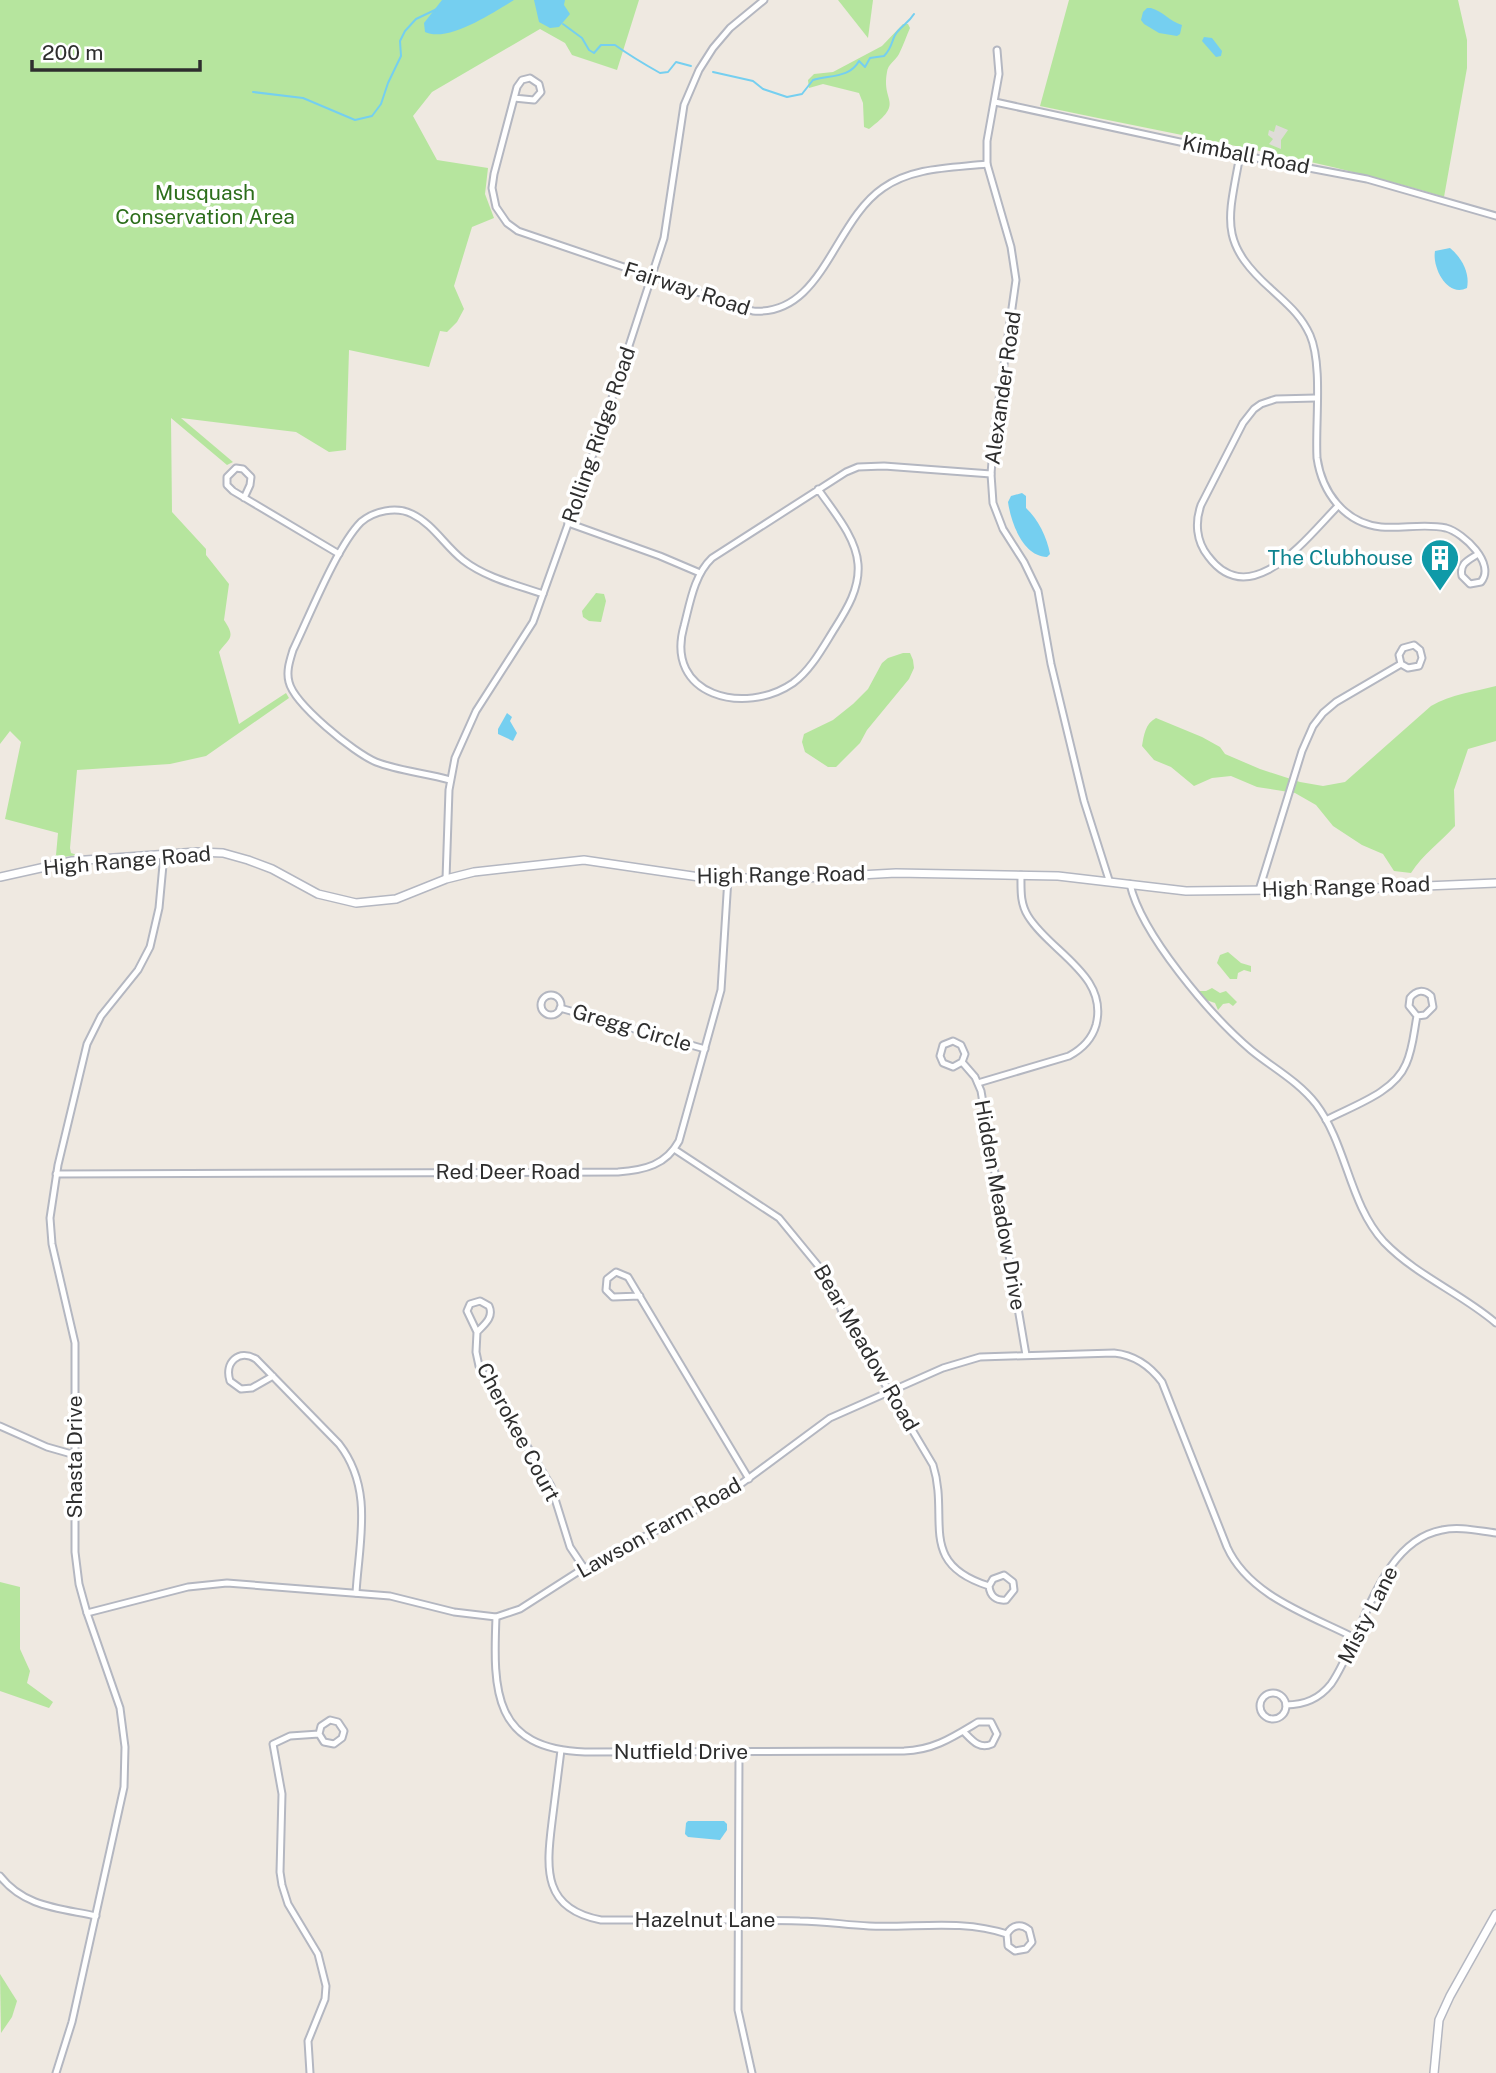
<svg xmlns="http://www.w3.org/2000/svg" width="1496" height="2073" viewBox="0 0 1496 2073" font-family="'Public Sans',sans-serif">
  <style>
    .green { fill: #b6e59e }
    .plaza { fill: #dfdcd8 }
    .water { fill: #75cff0 }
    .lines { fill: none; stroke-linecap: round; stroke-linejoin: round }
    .stream { stroke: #75cff0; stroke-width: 2 }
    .street-casing { stroke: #b4b7c1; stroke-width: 9 }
    .secondary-casing { stroke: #b4b7c1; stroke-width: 10 }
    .street { stroke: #fff; stroke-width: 5 }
    .secondary { stroke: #fff; stroke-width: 7 }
    .labels { text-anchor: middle; stroke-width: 7; stroke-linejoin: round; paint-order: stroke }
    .street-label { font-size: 21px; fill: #2e2e2e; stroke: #fff }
    .park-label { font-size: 21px; fill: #2c6e1b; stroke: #fff }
    .culture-label { font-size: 21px; fill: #0d838f; stroke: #fff; text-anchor: end }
  </style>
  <rect width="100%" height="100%" fill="#efe9e1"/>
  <!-- green -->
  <g class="green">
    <path d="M0,0h639l-22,70 -45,-15 -7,-12 -25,-14 -108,63 -19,24 24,44 51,8 -3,26 9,24 -22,9 -18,59 10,23 -7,13 -10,10 -7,-1 -11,36 -80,-17 -3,100 -17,2 -33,-20 -115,-14 52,44 -6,3 -56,-47 1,94 34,37v6l23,29 -5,36c13,19 4,18 -5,32l20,72 47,-31 3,5 -83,58 -36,8 -93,6 -7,78 1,5 6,2 -26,4 5,-4 2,-22 -53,-14 16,-77 -11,-11 -10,13z"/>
    <polygon points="838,0 873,0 868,38"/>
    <path d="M1069,0h389l9,40v28l-23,129c-132,-40 -269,-62 -404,-91z"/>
    <path d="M903,24h5l2,4c-4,9 -7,18 -11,26 -4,7 -11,10 -12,18 -6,32 19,29 -18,57l-5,-2 -1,-24 -4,-10 -36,-9 -14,4 -1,-8 6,-6 19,-2 49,-26z"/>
    <polygon points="596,593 604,594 606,601 601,622 589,621 583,617 582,611"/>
    <polygon points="903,653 910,653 913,660 914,668 909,679 867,730 860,743 836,767 828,767 805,752 802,742 804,734 833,720 853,704 868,689 882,663 888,658"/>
    <path d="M1496,686v55l-28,8 -14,41 1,36c-15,17 -32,28 -44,47l-17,-2 -11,-17 -21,-9 -29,-19 -17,-21 -21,-12 -38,-6 -26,-11 -19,2 -18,8 -23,-19 -17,-7 -12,-14c2,-11 3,-22 14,-28l46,19 18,10 5,7 35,15 40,13 23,4 22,-4 86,-76c20,-12 43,-14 65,-20z"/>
    <polygon points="1228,952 1241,963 1251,966 1251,972 1244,970 1238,973 1237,979 1230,979 1217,963 1220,955"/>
    <polygon points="1212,988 1220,993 1226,991 1237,1002 1233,1006 1229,1003 1223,1004 1218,1010 1215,1003 1206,1000 1198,991 1206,991"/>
    <polygon points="0,1582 20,1587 20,1649 30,1671 27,1683 53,1702 49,1708 0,1691"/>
    <polygon points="0,1974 17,2001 12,2017 1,2033"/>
  </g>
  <!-- plaza -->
  <polygon class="plaza" points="1276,125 1288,130 1281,140 1281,149 1269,144 1273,139 1268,135 1269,130 1274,132"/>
  <!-- water -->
  <g class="water">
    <path d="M442,0h72c-20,12 -66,43 -89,32l-1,-9z"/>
    <polygon points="534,0 565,0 564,5 570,14 559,27 550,28 539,22"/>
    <path d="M1151,8c13,4 18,13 31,17l-2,9 -3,2 -18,-3 -15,-9 -3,-4 2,-8 4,-4z"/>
    <polygon points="1204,37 1212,38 1222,51 1221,56 1216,57 1202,41"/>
    <path d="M1450,248c12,10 20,25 17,40 -20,10 -35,-21 -32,-37z"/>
    <path d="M1022,493l4,3v12c12,11 21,29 24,46l-3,3c-24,-1 -36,-34 -39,-55l3,-6z"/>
    <polygon points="507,713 512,717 510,721 517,733 513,741 498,734 498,729"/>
    <polygon points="688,1821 724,1821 727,1824 727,1830 720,1840 688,1837 685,1834 686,1823"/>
  </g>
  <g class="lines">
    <!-- stream -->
    <g class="stream">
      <path d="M563,24l19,14 7,12 5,3 7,-8h14c14,10 29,19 45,28l8,-1 8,-10 15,4"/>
      <path d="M713,72l40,9 10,8 24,8 15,-3 11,-14c16,-5 37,-2 46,-19l6,6 5,-9 14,-2c10,-10 7,-18 14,-25 6,-7 11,-9 16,-17"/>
      <polyline points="253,92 303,98 355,120 372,116 381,104 388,83 401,56 400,41 405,31 416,19 437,9"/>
    </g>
    <!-- street casing -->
    <g class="street-casing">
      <g id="street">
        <polyline points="997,50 999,74 987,141 987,164 1011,247 1016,280 994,435 991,474 993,503 1003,529 1024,562 1038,591 1051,664 1084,801 1109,880"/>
        <path d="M514,98l20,2 7,-8 -2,-8 -9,-6 -8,2 -5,7 -23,87 -2,14 4,19 11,16 11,8 235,80c70,5 80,-89 130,-123 30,-21 68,-20 104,-24"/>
        <polyline points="995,102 1240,155 1367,179 1496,216"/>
        <path d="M1240,155c-12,66 -22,87 32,135 15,14 29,25 38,45 13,30 5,89 7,123 5,34 27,65 64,69 21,2 44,-4 65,1 18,5 50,36 35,54l-11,2 -8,-8c-3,-13 7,-16 16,-22"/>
        <path d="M1316,398l-40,1 -15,5 -7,5 -11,14 -42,82c-6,17 -5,36 7,51 43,58 100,-20 130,-50"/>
        <path d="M818,489c15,22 38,48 40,75 2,24 -11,45 -23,64 -12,19 -24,42 -42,55 -48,33 -129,13 -109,-57 6,-23 10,-51 28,-68l134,-86 12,-5 26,-1 107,8"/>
        <polyline points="244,498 250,485 251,477 243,469 236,468 227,477 227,485 233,491 339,554"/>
        <polyline points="568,523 660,556 700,573"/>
        <path d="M450,780c-24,-7 -51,-9 -74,-18 -22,-9 -82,-58 -87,-80 -3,-11 1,-22 4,-32 16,-33 44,-104 68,-128 13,-11 35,-16 51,-8 21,10 33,32 51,46 23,18 54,25 80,34"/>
        <polyline points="446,879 449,790 455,758 476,711 533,622 601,432 664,238 684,105 699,70 713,48 730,28 764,0"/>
        <path d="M1130,884c11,50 81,132 121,166 22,18 47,31 65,54 31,41 33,100 68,138 33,34 77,51 112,81"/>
        <polyline points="1259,890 1302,751 1313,726 1323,713 1336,702 1401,664 1399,655 1403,648 1414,645 1420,650 1422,658 1419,666 1408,668 1401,664"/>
        <circle cx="551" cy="1005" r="10"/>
        <polyline points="560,1008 705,1049"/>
        <polyline points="962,1062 965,1054 961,1045 953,1041 943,1045 940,1056 943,1063 953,1067 962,1062 975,1077 981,1091 1026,1355"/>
        <path d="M978,1083l91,-27c13,-7 23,-17 27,-31 13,-50 -46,-73 -68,-109 -8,-13 -7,-26 -7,-41"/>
        <path d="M1326,1120c26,-14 68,-27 80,-56 7,-15 8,-33 11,-48l8,-1 8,-8 -2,-11c-7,-7 -15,-6 -21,2l-1,8 8,10"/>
        <path d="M674,1149l105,69 46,56 10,18 7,20 91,153c17,54 -17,98 56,121 1,10 7,15 17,14l8,-10 -1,-8 -9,-7 -11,4 -4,7"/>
        <path d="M56,1174l562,-2c27,-2 48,-7 61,-31l42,-151 7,-112"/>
        <polyline points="640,1296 613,1297 606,1290 607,1279 616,1272 628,1277 749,1479"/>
        <path d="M477,1332c8,-8 17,-15 12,-26l-9,-5 -10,3 -3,7 10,21 -1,20 3,14 72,120 19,61 14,21"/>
        <path d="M273,1376l-21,12 -11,1 -11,-8c-6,-19 9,-32 26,-22l83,85c35,45 20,97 17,149"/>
        <polyline points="0,1426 47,1447 75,1455"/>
        <path d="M87,1613l101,-26 39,-4 163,13 64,16 42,5 24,-8 64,-41 146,-76 100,-74 113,-50 37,-11 134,-4c20,2 36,13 48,29l65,165c22,49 83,68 128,91"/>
        <path d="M496,1617c-3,74 -3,132 89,135l319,-1c30,-1 49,-14 74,-29h13l6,12 -5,10c-13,6 -20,-4 -29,-13"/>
        <circle cx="1273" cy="1706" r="13"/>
        <path d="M1286,1705c19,0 33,-6 45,-21 32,-46 47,-142 111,-154 17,-4 37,1 54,3"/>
        <path d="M561,1750c-3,24 -6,48 -9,72 -6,48 -9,87 49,98 66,0 133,-1 199,1 23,0 46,4 69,5 47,2 92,-7 138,8l1,12 7,5 11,-2 6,-7 -3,-12c-8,-7 -17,-5 -22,4"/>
        <polyline points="739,1752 738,2010 752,2073"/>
        <path d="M0,1876c24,31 59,32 96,40"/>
        <polyline points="56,2073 72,2022 124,1787 125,1747 120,1708 87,1613 79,1584 75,1552 75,1343 52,1244 50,1218 58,1165 87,1044 101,1016 138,970 150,947 159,908 164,854"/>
        <polyline points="310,2073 308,2041 325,1999 326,1986 318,1954 288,1904 282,1885 280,1872 282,1794 273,1744 290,1736 319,1734 321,1726 330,1720 338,1722 344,1731 342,1738 334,1744 324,1742 319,1734"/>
      </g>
    </g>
    <!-- secondary casing -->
    <g class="secondary-casing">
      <g id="secondary">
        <polyline points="0,877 72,861 197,852 223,853 248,860 272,869 318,894 356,903 396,899 446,879 474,872 584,860 706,878 805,878 896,873 1058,876 1186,891 1355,889 1496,883"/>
        <polyline points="1434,2073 1439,2020 1450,1996 1496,1914"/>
      </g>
    </g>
    <!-- street -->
    <use href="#street" class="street"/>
    <!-- secondary -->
    <use href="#secondary" class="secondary"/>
  </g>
  <!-- icons -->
  <defs>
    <g id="building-pin" transform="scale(2.0125)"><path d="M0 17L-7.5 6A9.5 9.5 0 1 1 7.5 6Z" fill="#0f9aa8" stroke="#fff"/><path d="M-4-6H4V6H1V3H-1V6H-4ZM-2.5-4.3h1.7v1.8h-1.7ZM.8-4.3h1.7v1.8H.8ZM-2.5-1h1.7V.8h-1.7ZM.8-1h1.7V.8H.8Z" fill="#fff"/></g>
  </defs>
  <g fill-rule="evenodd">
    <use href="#building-pin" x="1440" y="558"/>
  </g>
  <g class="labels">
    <!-- street labels -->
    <g class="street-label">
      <text transform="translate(1246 155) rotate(11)" y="7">Kimball Road</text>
      <text transform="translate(687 289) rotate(18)" y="7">Fairway Road</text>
      <text transform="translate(1003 388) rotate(-82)" y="7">Alexander Road</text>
      <text transform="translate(599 435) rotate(-71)" y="7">Rolling Ridge Road</text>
      <text transform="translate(127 861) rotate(-5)" y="7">High Range Road</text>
      <text transform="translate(781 875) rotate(-1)" y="7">High Range Road</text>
      <text transform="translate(1346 887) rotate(-2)" y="7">High Range Road</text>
      <text transform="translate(632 1028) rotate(16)" y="7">Gregg Circle</text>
      <text x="508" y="1179">Red Deer Road</text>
      <text transform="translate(1000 1205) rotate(80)" y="7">Hidden Meadow Drive</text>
      <text transform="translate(866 1348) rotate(60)" y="7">Bear Meadow Road</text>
      <text transform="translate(518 1432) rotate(62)" y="7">Cherokee Court</text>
      <text transform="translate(75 1457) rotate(-90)" y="7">Shasta Drive</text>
      <text transform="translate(659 1528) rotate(-29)" y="7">Lawson Farm Road</text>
      <text transform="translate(1368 1615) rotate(-63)" y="7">Misty Lane</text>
      <text x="681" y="1759">Nutfield Drive</text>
      <text x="705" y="1927">Hazelnut Lane</text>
    </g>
    <!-- park labels -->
    <g class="park-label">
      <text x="205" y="200">Musquash<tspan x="205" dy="24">Conservation Area</tspan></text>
    </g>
    <!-- culture labels -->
    <g class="culture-label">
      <text x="1413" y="565">The Clubhouse</text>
    </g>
  </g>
  <!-- scale -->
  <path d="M32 60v10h168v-10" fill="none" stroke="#2e2e2e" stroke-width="3.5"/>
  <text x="42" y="60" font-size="21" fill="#2e2e2e" stroke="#ffffff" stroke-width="5" paint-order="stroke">200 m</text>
</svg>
